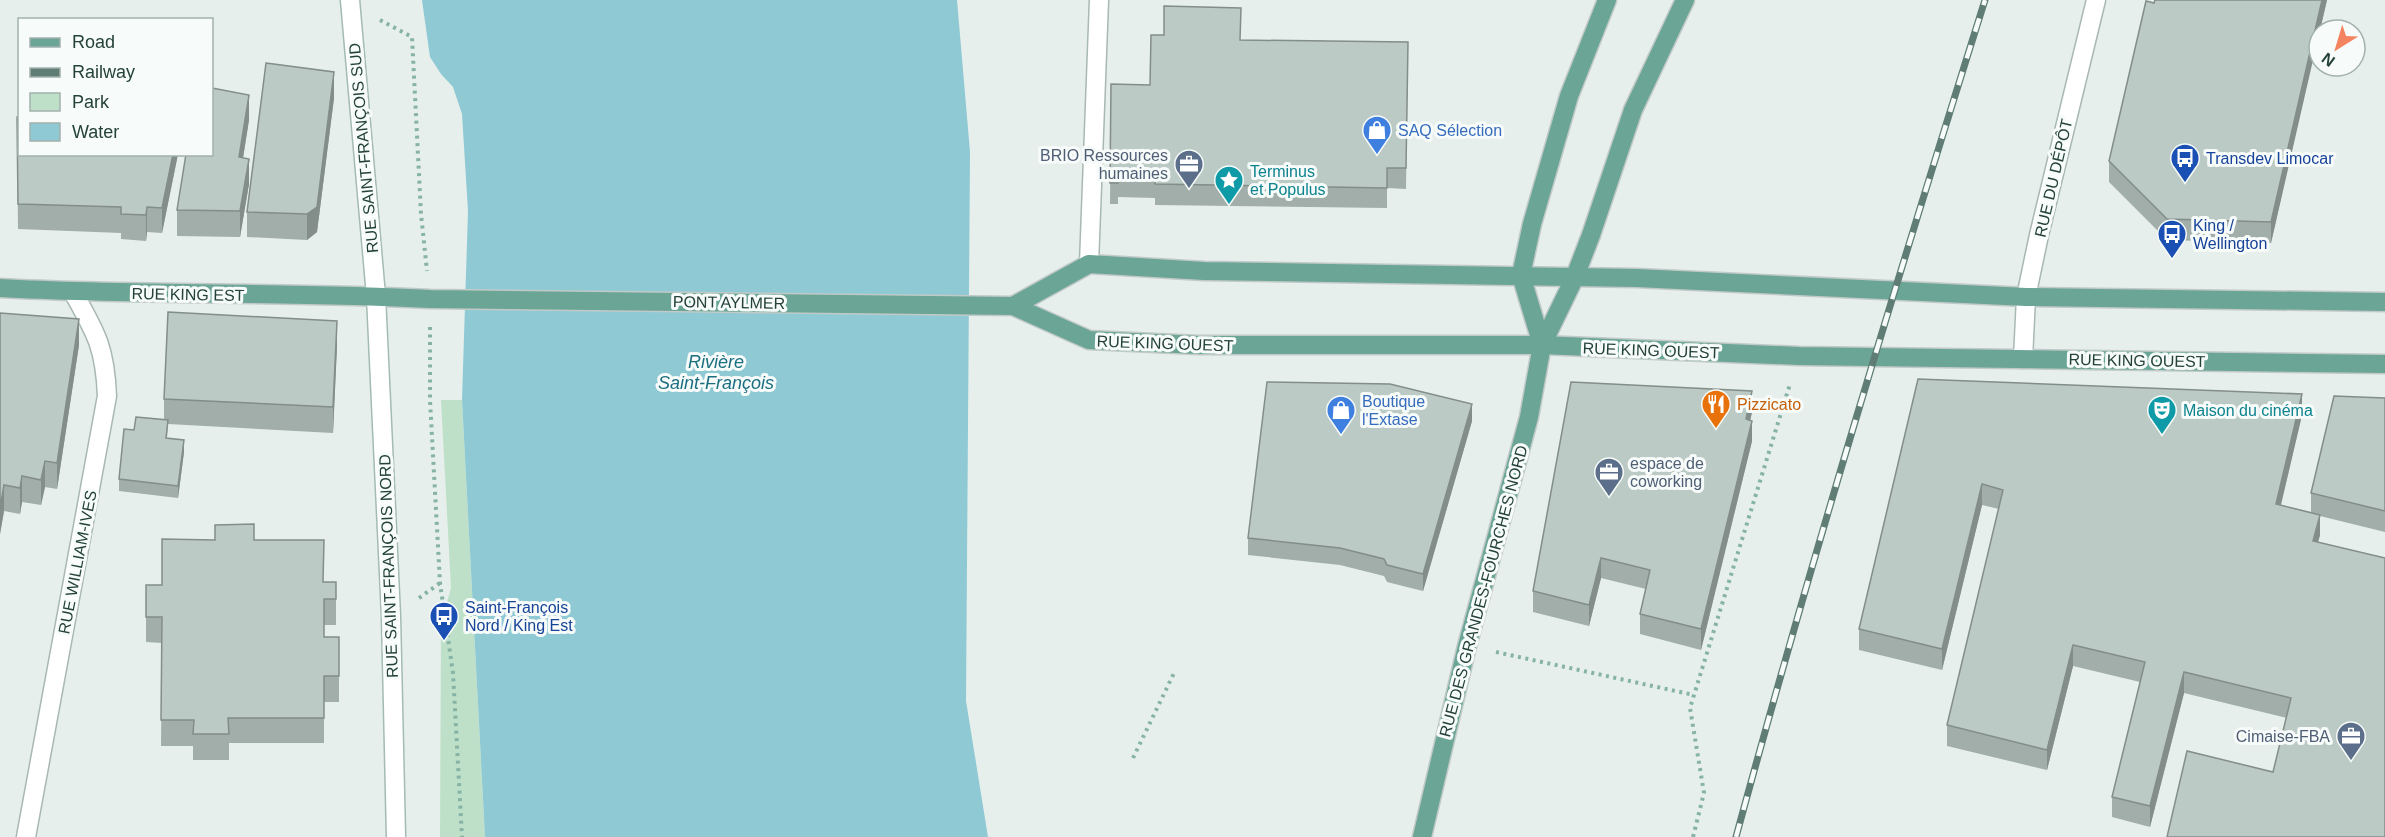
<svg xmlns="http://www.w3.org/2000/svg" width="2385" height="837" viewBox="0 0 2385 837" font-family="Arial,sans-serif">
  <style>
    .green { fill: #bfe0c8 }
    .water { fill: #8ec9d4 }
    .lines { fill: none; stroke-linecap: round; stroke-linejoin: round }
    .lane-casing { stroke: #a8b8b2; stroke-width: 21 }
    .street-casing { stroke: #a8b8b2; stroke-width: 21 }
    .secondary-casing { stroke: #a4bbb3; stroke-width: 21 }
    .primary-casing { stroke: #c2cac8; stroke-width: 21 }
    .path { stroke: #86b3a5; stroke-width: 4; stroke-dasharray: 3 4.5; stroke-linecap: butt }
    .lane { stroke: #fff; stroke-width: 18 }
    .street { stroke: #fff; stroke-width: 18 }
    .secondary { stroke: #fff; stroke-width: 18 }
    .primary { stroke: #6aa596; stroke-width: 18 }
    .rail-casing { stroke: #5f7d75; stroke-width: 7 }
    .rail { stroke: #f7fbf9; stroke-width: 4.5; stroke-dasharray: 14; stroke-linecap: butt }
    .wall { fill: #a1aea9 }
    .shaded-wall { fill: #838d89 }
    .building { fill: #bbcac4; stroke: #838d89; stroke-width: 1.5 }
    .labels { text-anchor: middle; stroke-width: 6; stroke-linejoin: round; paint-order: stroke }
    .shop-label { font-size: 16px; fill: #366cbe; stroke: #f7fbf9; text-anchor: start }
    .street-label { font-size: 16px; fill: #24423a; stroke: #f7fbf9 }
    .service-label { font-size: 16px; fill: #4e5e75; stroke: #f7fbf9; text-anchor: end }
    .transit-label { font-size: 16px; fill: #164399; stroke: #f7fbf9; text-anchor: start }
    .culture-label { font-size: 16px; fill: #0d838f; stroke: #f7fbf9; text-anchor: start }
    .food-label { font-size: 16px; fill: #c56008; stroke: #f7fbf9; text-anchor: start }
    .water-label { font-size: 18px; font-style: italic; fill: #1c6f80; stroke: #f7fbf9 }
  </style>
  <rect width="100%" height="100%" fill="#e6efeb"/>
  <!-- green -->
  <polygon class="green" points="441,400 462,400 485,837 440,837 441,624 451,588"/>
  <!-- water -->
  <polygon class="water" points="422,0 957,0 970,152 966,701 988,837 485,837 462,400 468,211 462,114 453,87 441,74 430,57"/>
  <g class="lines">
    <!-- lane casing -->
    <g class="lane-casing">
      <polyline id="lane" points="1089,264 1099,0"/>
    </g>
    <!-- street casing -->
    <g class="street-casing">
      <g id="street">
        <polyline points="2023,359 2026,297 2039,235 2096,0"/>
        <path d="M26,837l81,-441c-2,-49 -11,-63 -34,-104"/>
      </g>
    </g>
    <!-- secondary casing -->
    <g class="secondary-casing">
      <polyline id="secondary" points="350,0 376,296 391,616 396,837"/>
    </g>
    <!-- primary casing -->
    <g class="primary-casing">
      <g id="primary">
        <path d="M0,288c143,8 287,3 430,11l583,7 76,34 110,5h343l257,11 586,8"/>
        <polyline points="1013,306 1089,264 1204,271 1637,278 2026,297 2385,302"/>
        <polyline points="1542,345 1521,275 1532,224 1569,96 1607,0"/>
        <polyline points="1422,837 1467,646 1529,417 1542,345 1574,279 1591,235 1633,110 1685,0"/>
      </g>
    </g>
    <!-- path -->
    <g class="path">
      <polyline points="380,20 412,37 421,214 427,271"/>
      <polyline points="430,327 430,400 440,583 453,673 462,837"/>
      <polyline points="419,598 440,583"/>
      <polyline points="1496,652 1694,695"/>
      <polyline points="1133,758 1175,671"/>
      <polyline points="1693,837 1704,793 1690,708 1790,384"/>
    </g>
    <!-- lane -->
    <use href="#lane" class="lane"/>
    <!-- street -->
    <use href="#street" class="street"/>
    <!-- secondary -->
    <use href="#secondary" class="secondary"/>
    <!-- primary -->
    <use href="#primary" class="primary"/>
    <!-- rail casing -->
    <g class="rail-casing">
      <path id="rail" d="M1736,837c76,-280 162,-560 249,-837"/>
    </g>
    <!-- rail -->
    <use href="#rail" class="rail"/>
  </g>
  <!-- wall -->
  <g class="wall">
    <polygon points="2155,0 2327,0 2320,30 2319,30 2271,243 2167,240 2109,182 2109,161"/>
    <polygon points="1241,40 1408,42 1406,189 1387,188 1387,208 1155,205 1155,198 1118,197 1118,204 1110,204 1111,84 1150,85"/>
    <polygon points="334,98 317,232 307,240 247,237 247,212"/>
    <polygon points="17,117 20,154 178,154 162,233 147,232 146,241 121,239 121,233 18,229"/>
    <polygon points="249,120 243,158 249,184 240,237 177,236 177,210"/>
    <polygon points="0,313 79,345 57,489 45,487 41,505 22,502 20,514 4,511 0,534"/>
    <polygon points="337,346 333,433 168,424 167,438 184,452 178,498 119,491 119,479 134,430 164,420 164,399"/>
    <polygon points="1918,379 2302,415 2281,505 2311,512 2311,493 2385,398 2385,532 2320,516 2320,535 2318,542 2385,558 2273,772 2287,718 2184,693 2150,827 2112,817 2112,797 2140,682 2073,666 2047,770 1947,746 1947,725 1999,509 1982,505 1942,670 1859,650 1859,629"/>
    <polygon points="1752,412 1750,420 1752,441 1701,650 1640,634 1640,614 1646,589 1601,578 1589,626 1533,612 1533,591"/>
    <polygon points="1472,421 1423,591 1387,582 1384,576 1340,565 1248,555 1248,538"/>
    <polygon points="254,540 323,582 336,582 336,625 324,625 324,637 339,637 339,702 324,702 324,743 229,743 229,760 193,760 193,746 161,746 162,643 146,642 146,617 162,585"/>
  </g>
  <!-- shaded-wall -->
  <g class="shaded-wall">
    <polygon points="2322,0 2327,0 2320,30 2319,30 2319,34 2271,243 2271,222"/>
    <polygon points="334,72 334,98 317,232 307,240 307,214"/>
    <polygon points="249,95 249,120 239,183 239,157"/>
    <polygon points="173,154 178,154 162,233 162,208"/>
    <polygon points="249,159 249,184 240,237 240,211"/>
    <polygon points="147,207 147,232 146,241 146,215"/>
    <polygon points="79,319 79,345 57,489 57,463"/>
    <polygon points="337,321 337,346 333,433 333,407"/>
    <polygon points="1752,391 1752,412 1746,440 1746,419"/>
    <polygon points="2302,394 2302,415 2276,525 2276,504"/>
    <polygon points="1472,404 1472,421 1423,591 1423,574"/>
    <polygon points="1752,421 1752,441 1701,650 1701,629"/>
    <polygon points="184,440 184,452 178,498 178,486"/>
    <polygon points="45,461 45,487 41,505 41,480"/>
    <polygon points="22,476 22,502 20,514 20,488"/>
    <polygon points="1982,484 1982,505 1942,670 1942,649"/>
    <polygon points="4,485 4,511 0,534 0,508"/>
    <polygon points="2320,515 2320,535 2313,561 2313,541"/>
    <polygon points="1601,558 1601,578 1589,626 1589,605"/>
    <polygon points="2073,645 2073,666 2047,770 2047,750"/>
    <polygon points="2184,672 2184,693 2150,827 2150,806"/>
  </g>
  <!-- building -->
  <g class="building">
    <polygon points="2155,0 2322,0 2271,222 2167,219 2109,161 2146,1 2154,3"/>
    <polygon points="1164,6 1241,8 1240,40 1408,42 1406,168 1387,168 1387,188 1155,184 1155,177 1118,176 1118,183 1110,183 1111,84 1150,85 1151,35 1164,35"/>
    <polygon points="266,63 334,72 317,207 307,214 247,212"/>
    <polygon points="212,88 249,95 239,157 249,159 240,211 177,210 186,154 212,154"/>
    <polygon points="20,116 20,154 173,154 162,208 147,207 146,215 121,214 121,207 18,204 17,117"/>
    <polygon points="168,312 337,321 333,407 164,399"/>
    <polygon points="0,313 79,319 57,463 45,461 41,480 22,476 20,488 4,485 0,508"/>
    <polygon points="1918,379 2302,394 2276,504 2320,515 2313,541 2385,558 2385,837 2167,837 2187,751 2273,772 2291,698 2184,672 2150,806 2112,797 2145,662 2073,645 2047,750 1947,725 2003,490 1982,484 1942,649 1859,629"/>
    <polygon points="1267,382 1390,384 1472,404 1423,574 1387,565 1384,559 1340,548 1248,538"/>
    <polygon points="1571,382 1752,391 1746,419 1752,421 1701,629 1640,614 1650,570 1601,558 1589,605 1533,591"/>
    <polygon points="2334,396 2385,398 2385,511 2311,493"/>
    <polygon points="136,417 168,420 166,438 184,440 178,486 119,479 124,429 134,430"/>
    <polygon points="254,524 254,540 324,540 323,582 336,582 336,599 324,599 324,637 339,637 339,676 324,676 324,718 228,718 229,734 193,734 194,720 161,720 162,617 146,617 146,585 162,585 162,539 215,540 215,525"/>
  </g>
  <!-- icons -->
  <defs>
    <g id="shop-pin" transform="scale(1.5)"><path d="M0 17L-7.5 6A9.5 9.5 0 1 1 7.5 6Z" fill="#3f7fe0" stroke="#f7fbf9"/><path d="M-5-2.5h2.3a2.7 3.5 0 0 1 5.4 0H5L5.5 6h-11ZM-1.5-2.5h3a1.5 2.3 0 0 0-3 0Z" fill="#fff"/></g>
    <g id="bus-pin" transform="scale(1.5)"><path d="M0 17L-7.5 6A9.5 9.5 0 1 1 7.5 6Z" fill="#1a4fb4" stroke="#f7fbf9"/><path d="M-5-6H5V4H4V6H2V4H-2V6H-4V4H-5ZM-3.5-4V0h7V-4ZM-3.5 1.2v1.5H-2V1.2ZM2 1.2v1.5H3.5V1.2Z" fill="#fff"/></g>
    <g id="office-pin" transform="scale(1.5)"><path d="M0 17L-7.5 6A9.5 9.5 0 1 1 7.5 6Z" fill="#5c6f8a" stroke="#f7fbf9"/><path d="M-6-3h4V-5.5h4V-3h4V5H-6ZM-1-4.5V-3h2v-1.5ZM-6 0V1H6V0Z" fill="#fff"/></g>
    <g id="sight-pin" transform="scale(1.5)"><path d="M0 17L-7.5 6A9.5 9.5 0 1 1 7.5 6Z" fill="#0f9aa8" stroke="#f7fbf9"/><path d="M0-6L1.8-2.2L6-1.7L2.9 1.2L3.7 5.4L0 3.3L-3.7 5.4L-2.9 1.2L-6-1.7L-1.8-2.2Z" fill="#fff"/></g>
    <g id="restaurant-pin" transform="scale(1.5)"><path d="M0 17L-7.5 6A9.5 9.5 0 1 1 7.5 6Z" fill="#e8710a" stroke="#f7fbf9"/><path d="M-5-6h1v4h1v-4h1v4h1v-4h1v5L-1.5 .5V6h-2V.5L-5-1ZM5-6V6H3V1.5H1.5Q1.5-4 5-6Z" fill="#fff"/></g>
    <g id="theatre-pin" transform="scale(1.5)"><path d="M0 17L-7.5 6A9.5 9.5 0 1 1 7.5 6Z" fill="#0f9aa8" stroke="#f7fbf9"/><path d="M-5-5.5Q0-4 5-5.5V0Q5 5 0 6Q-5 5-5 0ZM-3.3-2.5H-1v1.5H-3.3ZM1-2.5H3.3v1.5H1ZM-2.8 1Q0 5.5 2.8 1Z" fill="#fff"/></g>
  </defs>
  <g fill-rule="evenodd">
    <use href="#shop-pin" x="1377" y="130"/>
    <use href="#bus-pin" x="2185" y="158"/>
    <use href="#office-pin" x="1189" y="164"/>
    <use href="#sight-pin" x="1229" y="180"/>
    <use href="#bus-pin" x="2172" y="234"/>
    <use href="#restaurant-pin" x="1716" y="404"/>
    <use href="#shop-pin" x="1341" y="410"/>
    <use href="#theatre-pin" x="2162" y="410"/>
    <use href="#office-pin" x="1609" y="472"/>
    <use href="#bus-pin" x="444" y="616"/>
    <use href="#office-pin" x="2351" y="736"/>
  </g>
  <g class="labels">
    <!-- shop labels -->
    <g class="shop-label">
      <text x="1398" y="136">SAQ Sélection</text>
      <text x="1362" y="407">Boutique<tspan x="1362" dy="18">l'Extase</tspan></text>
    </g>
    <!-- street labels -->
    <g class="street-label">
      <text transform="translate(363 148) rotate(-95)" y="6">RUE SAINT-FRANÇOIS SUD</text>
      <text transform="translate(2053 178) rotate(-77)" y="6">RUE DU DÉPÔT</text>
      <text transform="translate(188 294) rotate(1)" y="6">RUE KING EST</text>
      <text transform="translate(729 302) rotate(1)" y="6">PONT AYLMER</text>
      <text transform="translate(1165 343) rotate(2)" y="6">RUE KING OUEST</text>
      <text transform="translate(1651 350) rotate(2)" y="6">RUE KING OUEST</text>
      <text transform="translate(2137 360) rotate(1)" y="6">RUE KING OUEST</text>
      <text transform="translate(77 562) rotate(-79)" y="6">RUE WILLIAM-IVES</text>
      <text transform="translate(388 566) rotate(-92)" y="6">RUE SAINT-FRANÇOIS NORD</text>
      <text transform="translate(1483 591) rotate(-75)" y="6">RUE DES GRANDES-FOURCHES NORD</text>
    </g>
    <!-- service labels -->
    <g class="service-label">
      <text x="1168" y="161">BRIO Ressources<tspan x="1168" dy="18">humaines</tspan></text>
      <text x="1630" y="469" text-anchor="start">espace de<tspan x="1630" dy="18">coworking</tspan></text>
      <text x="2330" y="742">Cimaise-FBA</text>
    </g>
    <!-- transit labels -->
    <g class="transit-label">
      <text x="2206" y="164">Transdev Limocar</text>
      <text x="2193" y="231">King /<tspan x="2193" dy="18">Wellington</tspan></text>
      <text x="465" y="613">Saint-François<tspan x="465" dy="18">Nord / King Est</tspan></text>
    </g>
    <!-- culture labels -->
    <g class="culture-label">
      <text x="1250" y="177">Terminus<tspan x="1250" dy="18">et Populus</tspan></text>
      <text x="2183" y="416">Maison du cinéma</text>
    </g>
    <!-- food labels -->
    <g class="food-label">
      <text x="1737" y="410">Pizzicato</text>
    </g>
    <!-- water labels -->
    <g class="water-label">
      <text x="716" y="368">Rivière<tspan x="716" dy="21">Saint-François</tspan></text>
    </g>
  </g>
  <!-- legend -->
  <rect x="18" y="18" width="195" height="138" fill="#f7fbf9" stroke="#a3b1ad" stroke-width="1.5"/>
  <rect x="30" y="38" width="30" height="9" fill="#6aa596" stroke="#a3b1ad" stroke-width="1.5"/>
  <text x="72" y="48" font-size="18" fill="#24423a">Road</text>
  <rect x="30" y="68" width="30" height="9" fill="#5f7d75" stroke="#a3b1ad" stroke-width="1.5"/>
  <text x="72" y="78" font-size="18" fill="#24423a">Railway</text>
  <rect x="30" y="93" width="30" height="18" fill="#bfe0c8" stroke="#a3b1ad" stroke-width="1.5"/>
  <text x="72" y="108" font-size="18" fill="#24423a">Park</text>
  <rect x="30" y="123" width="30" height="18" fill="#8ec9d4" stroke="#a3b1ad" stroke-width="1.5"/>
  <text x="72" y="138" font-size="18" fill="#24423a">Water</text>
  <!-- north arrow -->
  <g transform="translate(2337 48) rotate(217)"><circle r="28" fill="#f7fbf9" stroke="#a3b1ad" stroke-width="1.5"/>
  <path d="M0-4.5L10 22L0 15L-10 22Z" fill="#f4845f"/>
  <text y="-9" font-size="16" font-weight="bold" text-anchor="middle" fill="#24423a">N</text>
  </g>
</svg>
